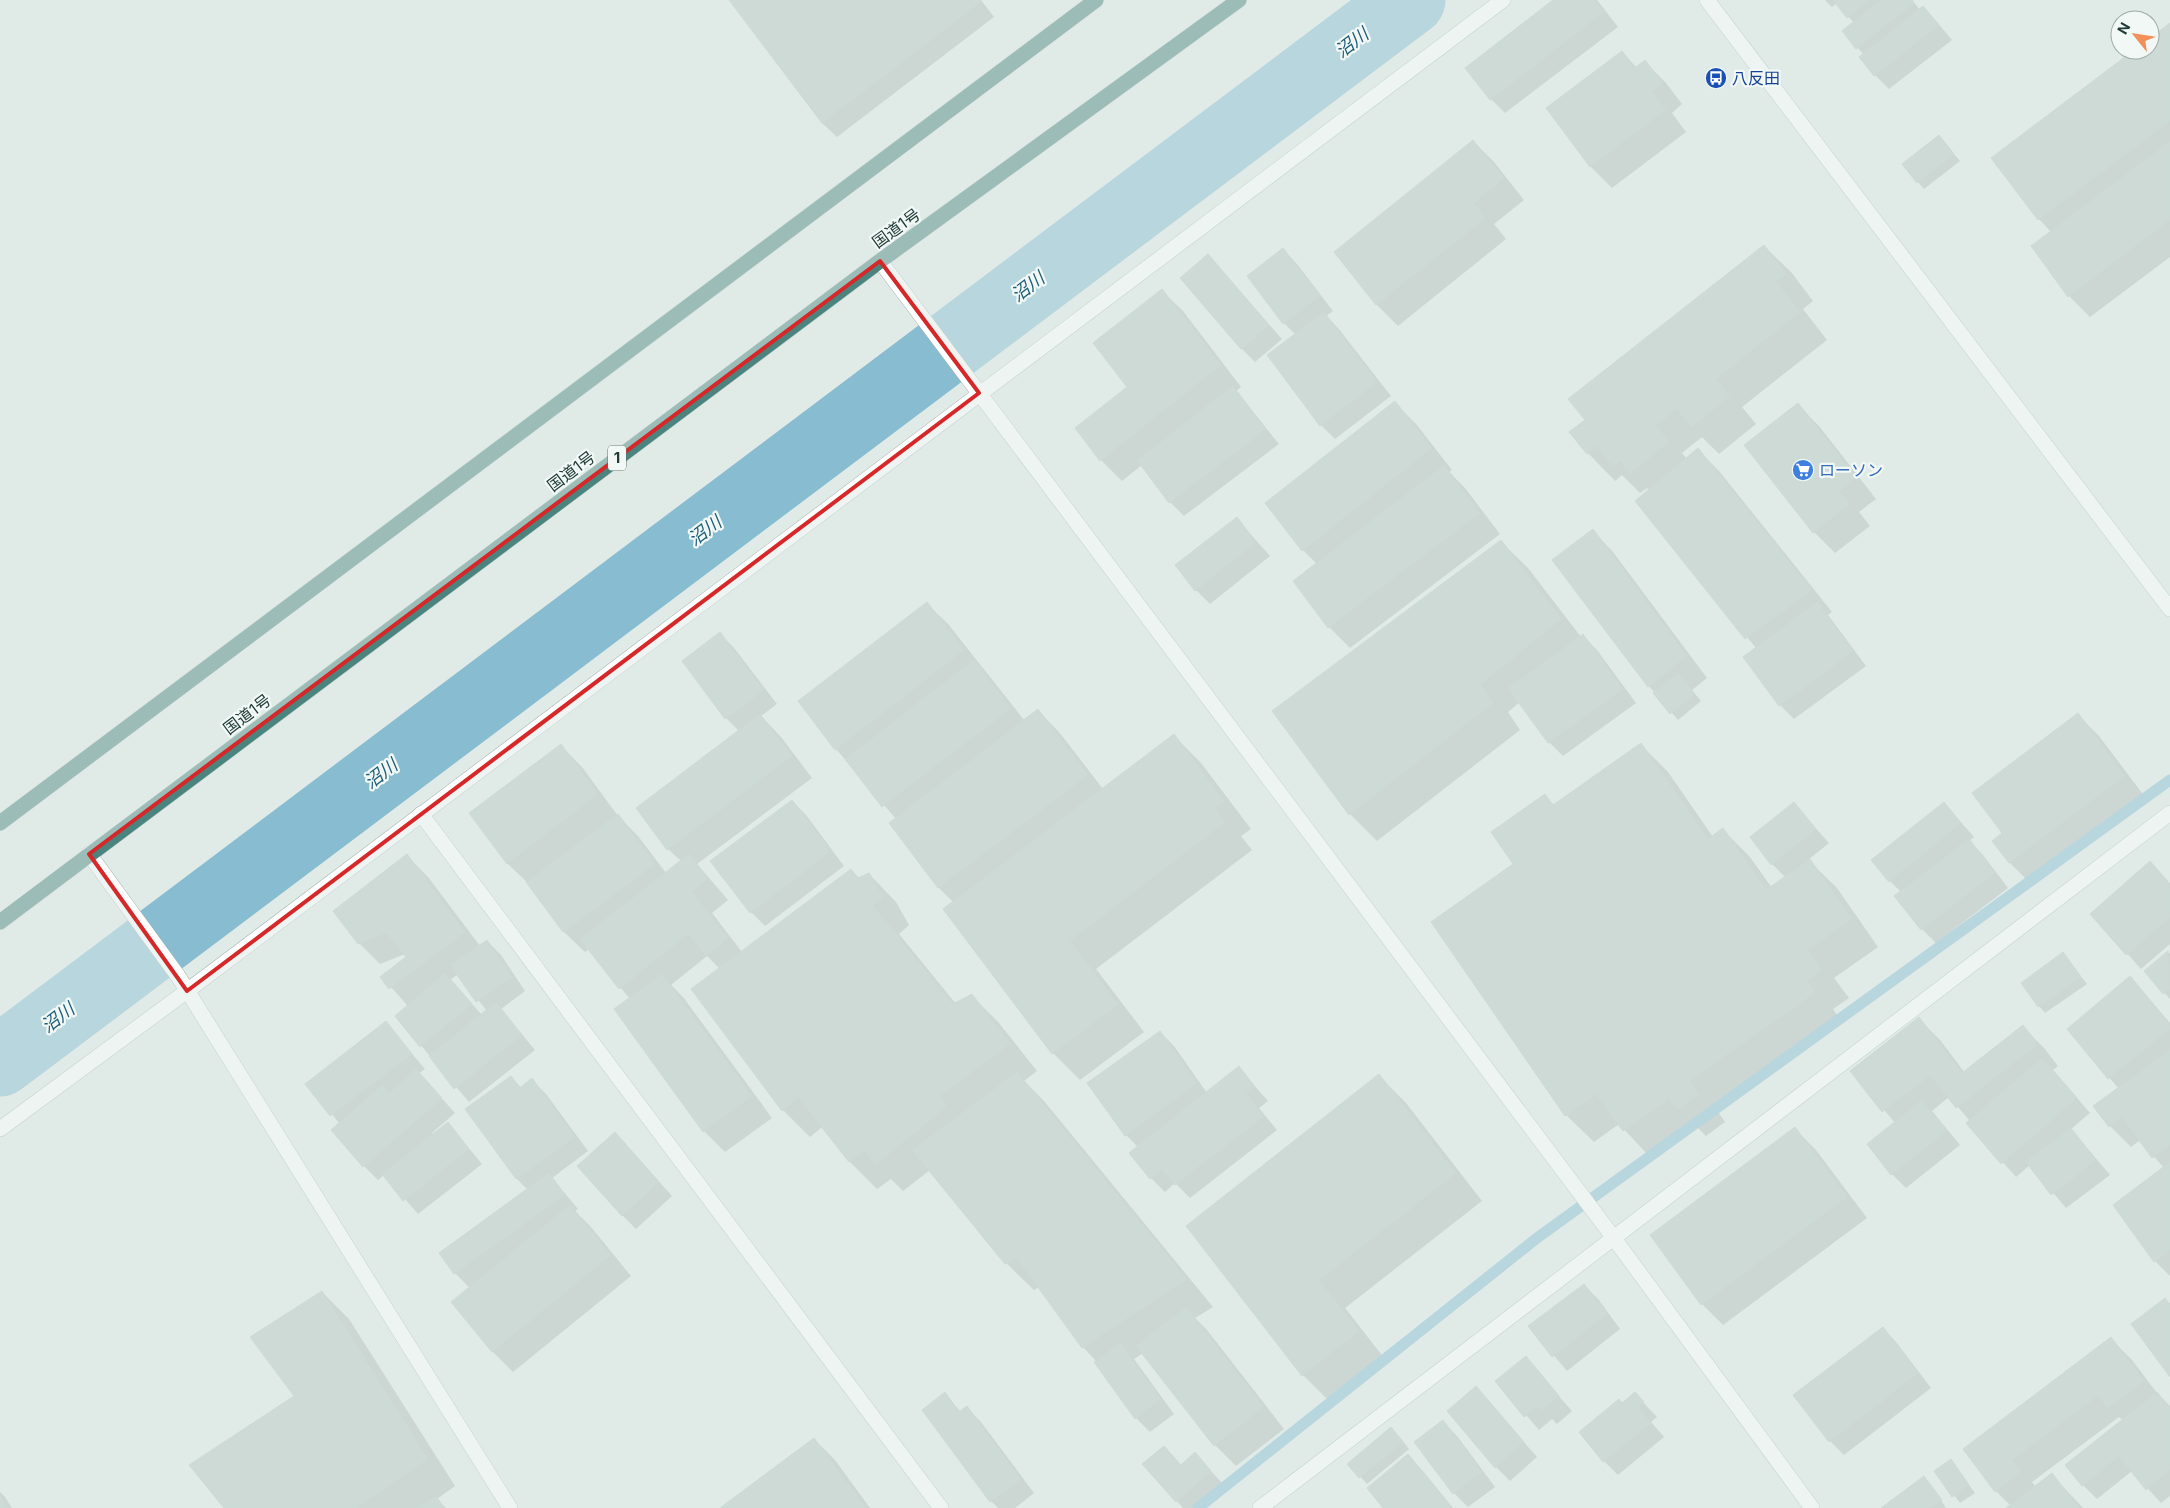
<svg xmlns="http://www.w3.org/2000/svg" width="2170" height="1508" viewBox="0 0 2170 1508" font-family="Inter,'Noto Sans JP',sans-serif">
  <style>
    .shadow { fill: #0003; fill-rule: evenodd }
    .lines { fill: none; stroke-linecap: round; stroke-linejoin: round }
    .stream { stroke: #88bcd0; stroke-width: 11 }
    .river { stroke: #88bcd0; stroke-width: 71 }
    .building { fill: #b6c6c1; stroke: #b3c5bf }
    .minor-casing { stroke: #a3b3b0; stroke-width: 16 }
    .tertiary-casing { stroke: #a3b3b0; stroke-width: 16 }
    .trunk-casing { stroke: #c1c8c7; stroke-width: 16 }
    .minor { stroke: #fff; stroke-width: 15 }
    .tertiary { stroke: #fff; stroke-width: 15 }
    .trunk { stroke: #49847e; stroke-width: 15 }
    .marked { fill: none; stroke: #d62828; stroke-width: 4; stroke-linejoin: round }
    .labels { text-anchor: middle; stroke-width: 4.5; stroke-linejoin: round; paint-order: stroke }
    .shield { fill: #f1f8f5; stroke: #5f7471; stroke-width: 1 }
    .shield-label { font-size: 15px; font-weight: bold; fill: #213b38 }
    .transit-label { font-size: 16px; fill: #164399; stroke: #f1f8f5; text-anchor: start }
    .street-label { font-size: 16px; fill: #213b38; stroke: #f1f8f5 }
    .shop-label { font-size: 16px; fill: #366cbe; stroke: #f1f8f5; text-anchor: start }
    .water-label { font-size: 18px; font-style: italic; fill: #1c5c77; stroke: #f1f8f5 }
  </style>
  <rect width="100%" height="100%" fill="#e0ebe8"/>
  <!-- shadow -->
  <g class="shadow">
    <polygon points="730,0 981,0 994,17 837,137 822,123"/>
    <polygon points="1555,0 1597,0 1618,27 1505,113 1491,99"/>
    <polygon points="1825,0 1912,0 1920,10 1923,8 1937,22 1952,40 1889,89 1875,75 1864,55 1843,31 1854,23 1837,3 1832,7"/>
    <polygon points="2170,24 2170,257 2090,317 2069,296 2051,232 2039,219 1993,158 2136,50 2150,50 2150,40"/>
    <polygon points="1622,52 1637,68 1645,62 1666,83 1682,104 1672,113 1686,132 1612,188 1591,167 1548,109"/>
    <polygon points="1939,137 1960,161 1924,189 1918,182"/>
    <polygon points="1473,141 1494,162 1524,200 1494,224 1506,239 1398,326 1377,305 1336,252"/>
    <polygon points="1764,246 1792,273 1813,301 1803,309 1827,340 1742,407 1756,424 1719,454 1702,437 1682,453 1687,459 1698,450 1719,471 1832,612 1828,615 1866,666 1794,719 1780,705 1745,657 1756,648 1636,501 1649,490 1647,488 1640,493 1622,475 1615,481 1588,453 1571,432 1586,420"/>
    <polygon points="1283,250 1297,264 1333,311 1326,316 1338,328 1391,396 1335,439 1321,425 1296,335 1284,323 1249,276"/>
    <polygon points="1208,256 1282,339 1255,362 1241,348"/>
    <polygon points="1162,291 1183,311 1241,387 1236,391 1279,444 1184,516 1170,502 1142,465 1122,481 1101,460 1129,387"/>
    <polygon points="1395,403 1416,424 1452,470 1449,472 1465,488 1500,534 1350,648 1329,627 1317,564 1303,550"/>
    <polygon points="1798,405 1819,426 1876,499 1859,512 1870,526 1835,553 1814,532 1746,446"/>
    <polygon points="1237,519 1270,556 1210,604 1196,590"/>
    <polygon points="1593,531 1613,552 1707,678 1692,690 1701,701 1678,720 1649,686"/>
    <polygon points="1500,541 1528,568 1581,637 1583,636 1597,650 1636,703 1563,756 1549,742 1520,702 1508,712 1520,730 1377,841 1350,814"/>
    <polygon points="927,604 948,624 1025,721 1038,711 1059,732 1103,789 1173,735 1201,763 1251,829 1241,836 1252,850 1096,969 1144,1032 1080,1080 1053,1053 954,903 939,888 891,823 896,819 836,749"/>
    <polygon points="720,634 734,648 777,704 761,716 781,737 812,778 697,864 728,900 712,913 742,952 851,870 860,879 869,874 896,902 909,925 899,934 956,1004 972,996 999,1023 1037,1071 1024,1081 1044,1101 1213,1307 1195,1318 1207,1330 1284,1429 1236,1466 1215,1445 1143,1353 1134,1359 1174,1414 1150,1432 1136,1418 1097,1362 1083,1347 1039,1287 1034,1290 1006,1263 930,1170 903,1191 891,1179 877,1189 850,1162 822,1127 810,1137 783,1110 692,989 720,969 707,956 671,985 683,997 772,1118 725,1152 704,1131 630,999 589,949 585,952 564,932 529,884 507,863 561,746 582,767 618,816 638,836 666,873 681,861 668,849 638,808 739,731 726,718"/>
    <polygon points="2078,715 2099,736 2145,797 2031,884 2010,863 1994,842 2004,834"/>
    <polygon points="1641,745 1668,772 1713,837 1723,830 1750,857 1772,888 1786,878 1772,864 1794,804 1829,843 1808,860 1837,888 1878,947 1834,978 1849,998 1833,1009 1841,1021 1716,1109 1725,1122 1706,1136 1696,1126 1651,1158 1619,1124 1594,1142 1566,1115 1515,864 1545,796 1555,806"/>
    <polygon points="792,801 806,815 844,866 765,926 751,912"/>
    <polygon points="1944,803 1974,837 1969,841 1983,855 2008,888 1936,943 1922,929 1901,892 1890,881"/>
    <path d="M407,856l21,21 52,69 7,-5 14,14 24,36 -24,18 34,41 -66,52 -73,-86 12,-10 -26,-29 25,-20 -2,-3 -25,10 -21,-21zM458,974l29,37 -5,4 -32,-35z"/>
    <polygon points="2150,863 2170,884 2170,944 2141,969 2092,914"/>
    <polygon points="2168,952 2170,954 2170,999 2146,971"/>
    <polygon points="2063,954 2087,984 2045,1013 2039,1006"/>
    <polygon points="2130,978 2170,1023 2170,1276 2155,1261 2114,1205 2164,1168 2140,1140 2131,1147 2110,1126 2119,1089 2068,1029"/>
    <polygon points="1919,1019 1940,1040 1965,1073 2023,1027 2044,1048 2058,1066 2053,1070 2090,1113 2071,1129 2110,1175 2066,1208 2030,1165 2016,1177 1968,1123 1970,1121 1949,1097 1932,1111 1960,1145 1906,1188 1892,1174 1895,1123 1852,1071"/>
    <polygon points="386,1023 425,1069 419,1073 455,1113 432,1133 433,1135 448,1123 482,1164 418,1214 384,1175 378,1180 364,1166 340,1124 307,1084"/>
    <polygon points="1160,1032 1174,1046 1207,1093 1239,1068 1268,1101 1259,1108 1277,1130 1190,1198 1175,1183 1165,1192 1151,1178 1138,1147 1126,1135"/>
    <polygon points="1379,1076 1406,1103 1482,1201 1345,1308 1385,1359 1330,1402 1303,1375 1187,1226"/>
    <polygon points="511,1078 522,1088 532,1080 546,1094 588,1151 552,1178 578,1209 575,1211 591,1227 631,1276 513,1372 492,1351 470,1288 455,1273 528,1190 517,1179 467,1110"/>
    <polygon points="1795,1129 1816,1150 1867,1218 1723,1325 1702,1304"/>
    <polygon points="629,1148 672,1196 636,1229 622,1215"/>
    <polygon points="1584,1285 1598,1299 1620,1329 1567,1371 1530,1327"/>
    <polygon points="322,1292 349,1319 455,1486 437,1499 446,1508 225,1508 296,1396"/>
    <polygon points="1882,1328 1896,1342 1931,1388 1844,1455 1830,1441"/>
    <polygon points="2111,1339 2132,1360 2157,1393 2170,1406 2170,1496 2161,1503 2132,1471 2097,1499 2083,1485 2123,1421 2119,1417 2032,1482 2036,1487 2052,1475 2083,1508 2008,1508 2011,1506 1996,1491 1965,1449"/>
    <polygon points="1525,1358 1572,1411 1557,1424 1552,1419 1539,1430 1497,1381"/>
    <polygon points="1476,1388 1537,1457 1510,1481 1496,1467"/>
    <polygon points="945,1394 961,1412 967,1408 981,1422 1034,1493 1015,1508 998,1508 991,1501"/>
    <polygon points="1635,1394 1657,1417 1651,1422 1664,1437 1618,1475 1604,1461 1623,1404"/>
    <polygon points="1443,1422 1457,1436 1495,1487 1468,1507 1454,1493"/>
    <polygon points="1398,1435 1409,1449 1367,1484 1349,1464"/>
    <polygon points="814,1439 835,1460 870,1508 722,1508"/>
    <polygon points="1195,1454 1224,1485 1199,1508 1183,1508 1177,1501 1181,1466"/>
    <polygon points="1408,1456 1422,1470 1453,1508 1385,1508"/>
    <polygon points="1951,1461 1975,1493 1960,1503 1936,1471"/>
    <polygon points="1930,1484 1946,1508 1883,1508"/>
    <polygon points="0,1492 5,1497 12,1508 0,1508"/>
  </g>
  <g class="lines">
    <!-- stream -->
    <polyline class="stream" points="1198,1508 1537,1238 2170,780"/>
    <!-- river -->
    <polyline class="river" points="0,1061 1410,0"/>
  </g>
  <!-- building -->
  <g class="building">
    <polygon points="729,0 979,0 981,2 822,123"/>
    <polygon points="1553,0 1595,0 1604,12 1490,100 1465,68"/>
    <polygon points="1833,0 1870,0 1847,18"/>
    <polygon points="1881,0 1912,0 1914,3 1856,49 1842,31"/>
    <polygon points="1923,6 1939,25 1874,76 1859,57"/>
    <polygon points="2170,23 2170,121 2038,220 1991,158 2134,50 2150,50 2150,38"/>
    <polygon points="1622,51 1635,68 1645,60 1662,83 1652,91 1666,110 1590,167 1546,108"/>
    <polygon points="1939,135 1954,154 1917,183 1902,164"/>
    <polygon points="1473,140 1504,178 1474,203 1486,218 1376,305 1334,252"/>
    <polygon points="2170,141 2170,220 2068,297 2031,246"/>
    <polygon points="1764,245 1787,274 1776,281 1800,312 1716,379 1730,396 1691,427 1676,409 1656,425 1669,442 1630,473 1620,461 1612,466 1597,446 1587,454 1569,432 1585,420 1568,399"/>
    <polygon points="1283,248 1320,296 1283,324 1247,276"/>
    <polygon points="1208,254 1269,325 1241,349 1180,278"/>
    <polygon points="1162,289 1221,365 1100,461 1075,428 1127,387 1093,343"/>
    <polygon points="1324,312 1377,382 1320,426 1267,355"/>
    <polygon points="1233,386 1266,429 1169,503 1137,460"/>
    <polygon points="1395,401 1432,448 1302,551 1265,503"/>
    <polygon points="1798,403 1856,477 1839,491 1850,504 1813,533 1744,445"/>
    <polygon points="1698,448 1812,590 1745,639 1635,501"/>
    <polygon points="1444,465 1480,513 1328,628 1293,581"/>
    <polygon points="1237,517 1256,542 1195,591 1175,565"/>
    <polygon points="1593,529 1687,656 1648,687 1552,560"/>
    <polygon points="1501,540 1561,619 1481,684 1493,703 1349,815 1272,711"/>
    <polygon points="927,602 964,650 835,750 798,701"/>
    <polygon points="1817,602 1853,651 1779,706 1743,657"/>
    <polygon points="720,632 764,690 725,719 682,661"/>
    <polygon points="1583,634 1623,689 1548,743 1508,688"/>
    <polygon points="974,660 1011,708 882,807 845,759"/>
    <polygon points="1678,673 1695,694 1670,714 1653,693"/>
    <polygon points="1038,709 1088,775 938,888 889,823"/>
    <polygon points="2078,713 2125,776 2009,863 1992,841 2002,833 1972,793"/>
    <polygon points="760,714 792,756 667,850 636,808"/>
    <polygon points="1174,734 1224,801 1215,808 1225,822 1070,941 1118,1004 1052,1054 943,909"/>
    <polygon points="1641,743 1708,839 1723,828 1766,890 1810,859 1852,919 1808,950 1822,970 1807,981 1815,993 1689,1081 1699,1094 1678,1110 1669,1099 1623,1131 1596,1094 1565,1116 1431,922 1513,864 1491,832 1545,794 1553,805"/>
    <polygon points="561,744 598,794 507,864 469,813"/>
    <polygon points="792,800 831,851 750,913 710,861"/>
    <polygon points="1794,802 1816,829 1771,865 1750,837"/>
    <polygon points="1944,802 1961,823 1889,882 1871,860"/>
    <polygon points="618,814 655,864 563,932 526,882"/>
    <polygon points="1969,839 1995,873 1921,930 1894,896"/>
    <polygon points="407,854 465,932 389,989 380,977 406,957 387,933 358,944 333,911"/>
    <polygon points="689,854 708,878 692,892 728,938 706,956 688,934 619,989 580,939"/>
    <polygon points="2150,861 2170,884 2170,918 2126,955 2090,914"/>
    <polygon points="851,869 858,878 869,873 883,897 873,906 953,1004 972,994 1010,1044 941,1095 946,1107 875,1165 865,1151 849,1162 798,1097 782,1111 691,989"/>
    <polygon points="487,940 512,977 476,1002 450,965"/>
    <polygon points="2168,951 2170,989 2163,994 2144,971"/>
    <polygon points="2063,952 2081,977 2038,1007 2021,983"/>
    <polygon points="445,973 472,1004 420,1047 395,1016"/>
    <polygon points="662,974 752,1096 703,1132 614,1009"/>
    <polygon points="2130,976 2170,1024 2170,1029 2108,1079 2067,1029"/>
    <polygon points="496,1002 522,1035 454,1089 429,1056"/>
    <polygon points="1919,1017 1962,1073 2023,1025 2038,1044 1956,1108 1930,1075 1882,1112 1850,1071"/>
    <polygon points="386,1021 412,1054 330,1116 305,1084"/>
    <polygon points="1160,1031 1197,1083 1125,1136 1087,1083"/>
    <polygon points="2170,1050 2170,1145 2152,1158 2122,1117 2109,1127 2093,1106"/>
    <polygon points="2042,1058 2077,1098 2001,1164 1966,1123"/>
    <polygon points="1239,1066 1254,1086 1246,1093 1264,1116 1175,1185 1162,1169 1150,1179 1129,1153"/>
    <polygon points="416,1069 442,1098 363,1167 331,1130 382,1085 389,1093"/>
    <polygon points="1017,1072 1187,1279 1082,1348 1016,1257 1005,1264 912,1150"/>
    <polygon points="1379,1074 1456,1173 1319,1280 1359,1331 1302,1376 1186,1226"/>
    <polygon points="511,1076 520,1088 532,1078 575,1137 516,1179 465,1109"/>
    <polygon points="1922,1100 1947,1131 1891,1175 1867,1144"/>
    <polygon points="448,1122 469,1149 403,1201 382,1174"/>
    <polygon points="1795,1127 1847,1197 1701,1305 1650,1235"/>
    <polygon points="2071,1128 2096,1160 2051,1195 2026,1162"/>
    <polygon points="615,1132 659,1182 622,1216 577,1166"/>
    <polygon points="2170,1162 2170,1250 2154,1262 2113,1205"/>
    <polygon points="549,1173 565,1195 454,1274 439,1253"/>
    <polygon points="570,1205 611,1255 492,1352 451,1302"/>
    <polygon points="1584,1284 1607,1314 1552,1357 1528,1326"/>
    <polygon points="322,1291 428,1459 356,1508 224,1508 189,1465 294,1396 250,1337"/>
    <polygon points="2165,1298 2170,1304 2170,1377 2131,1324"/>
    <polygon points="1186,1307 1264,1407 1214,1446 1136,1346"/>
    <polygon points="1883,1327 1918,1373 1829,1442 1793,1395"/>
    <polygon points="2111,1337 2144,1381 2108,1408 2098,1395 2012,1460 2021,1472 1995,1492 1963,1449"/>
    <polygon points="1120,1343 1161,1399 1135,1419 1094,1362"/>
    <polygon points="1526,1356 1559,1396 1542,1410 1538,1406 1524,1417 1495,1381"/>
    <polygon points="1476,1386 1524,1442 1495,1468 1447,1411"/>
    <polygon points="945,1392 959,1412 967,1406 1021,1479 990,1502 922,1410"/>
    <polygon points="1635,1392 1644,1402 1638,1407 1651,1423 1603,1462 1579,1432 1619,1399 1622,1403"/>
    <polygon points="2157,1392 2170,1408 2170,1470 2146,1490 2119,1456 2082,1486 2065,1465"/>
    <polygon points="1443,1420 1482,1472 1453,1494 1414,1442"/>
    <polygon points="1391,1427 1403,1442 1359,1478 1347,1464"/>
    <polygon points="814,1438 866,1508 720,1508"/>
    <polygon points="1164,1446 1181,1465 1195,1452 1211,1471 1176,1502 1142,1464"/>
    <polygon points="1408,1454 1452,1508 1383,1508 1367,1488"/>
    <polygon points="1951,1459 1969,1485 1952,1497 1934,1471"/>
    <polygon points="2052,1473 2079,1508 2006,1508"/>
    <polygon points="1924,1476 1942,1500 1931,1508 1881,1508"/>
    <polygon points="0,1495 8,1508 0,1508"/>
    <polygon points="436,1496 444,1508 417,1508"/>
  </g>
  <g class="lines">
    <!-- minor casing -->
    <g class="minor-casing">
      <g id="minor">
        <polyline points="880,261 1613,1237 1812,1508"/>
        <polyline points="421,814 941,1508"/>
        <polyline points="89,854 178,976 510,1508"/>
        <polyline points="0,1129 187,991 1503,0"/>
        <polyline points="1260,1508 2170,813"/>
      </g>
    </g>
    <!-- tertiary casing -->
    <g class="tertiary-casing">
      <polyline id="tertiary" points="1707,0 2170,609"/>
    </g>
    <!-- trunk casing -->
    <g class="trunk-casing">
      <g id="trunk">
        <polyline points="0,823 1096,0"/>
        <polyline points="0,922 880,261 1239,0"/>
      </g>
    </g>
    <!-- minor -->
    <use href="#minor" class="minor"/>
    <!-- tertiary -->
    <use href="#tertiary" class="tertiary"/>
    <!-- trunk -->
    <use href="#trunk" class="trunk"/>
  </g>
  <!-- marked area -->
  <path d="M0 0H2170V1508H0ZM880,261l99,132 -792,598 -98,-137z" fill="#e0ebe8" fill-opacity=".55" fill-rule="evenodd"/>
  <path class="marked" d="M880,261l99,132 -792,598 -98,-137z"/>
  <!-- icons -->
  <defs>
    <g id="bus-disc" transform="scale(1.125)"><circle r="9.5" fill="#1a4fb4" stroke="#f1f8f5"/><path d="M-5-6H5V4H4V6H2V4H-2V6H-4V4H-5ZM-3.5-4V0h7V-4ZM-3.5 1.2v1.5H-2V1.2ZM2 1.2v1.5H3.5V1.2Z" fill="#fff"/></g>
    <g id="supermarket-disc" transform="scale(1.125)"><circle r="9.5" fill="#3f7fe0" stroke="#f1f8f5"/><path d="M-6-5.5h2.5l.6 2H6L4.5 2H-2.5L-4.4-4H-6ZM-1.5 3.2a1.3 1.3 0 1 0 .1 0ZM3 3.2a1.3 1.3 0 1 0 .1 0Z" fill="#fff"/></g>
  </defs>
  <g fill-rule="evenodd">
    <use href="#bus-disc" x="1716" y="78"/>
    <use href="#supermarket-disc" x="1803" y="470"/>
  </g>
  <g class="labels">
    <!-- shield labels -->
    <rect class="shield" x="608" y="445.5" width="18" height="25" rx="4"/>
    <g class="shield-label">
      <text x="617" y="463">1</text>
    </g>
    <!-- transit labels -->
    <g class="transit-label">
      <text x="1732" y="84">八反田</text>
    </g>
    <!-- street labels -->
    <g class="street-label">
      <text transform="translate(896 228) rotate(-36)" y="6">国道1号</text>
      <text transform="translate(571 471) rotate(-37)" y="6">国道1号</text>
      <text transform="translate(247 714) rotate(-37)" y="6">国道1号</text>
    </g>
    <!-- shop labels -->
    <g class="shop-label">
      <text x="1819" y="476">ローソン</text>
    </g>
    <!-- water labels -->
    <g class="water-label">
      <text transform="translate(1352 43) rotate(-37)" y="6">沼川</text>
      <text transform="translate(1028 287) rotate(-37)" y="6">沼川</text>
      <text transform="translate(705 531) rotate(-37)" y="6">沼川</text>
      <text transform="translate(381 774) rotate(-37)" y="6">沼川</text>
      <text transform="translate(58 1018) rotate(-37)" y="6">沼川</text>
    </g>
  </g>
  <!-- north arrow -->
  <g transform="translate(2135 35) rotate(300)"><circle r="24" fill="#f1f8f5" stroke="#9eaca9"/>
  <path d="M0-4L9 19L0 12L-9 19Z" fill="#f19159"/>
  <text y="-8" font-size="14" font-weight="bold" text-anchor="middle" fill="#213b38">N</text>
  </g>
</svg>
